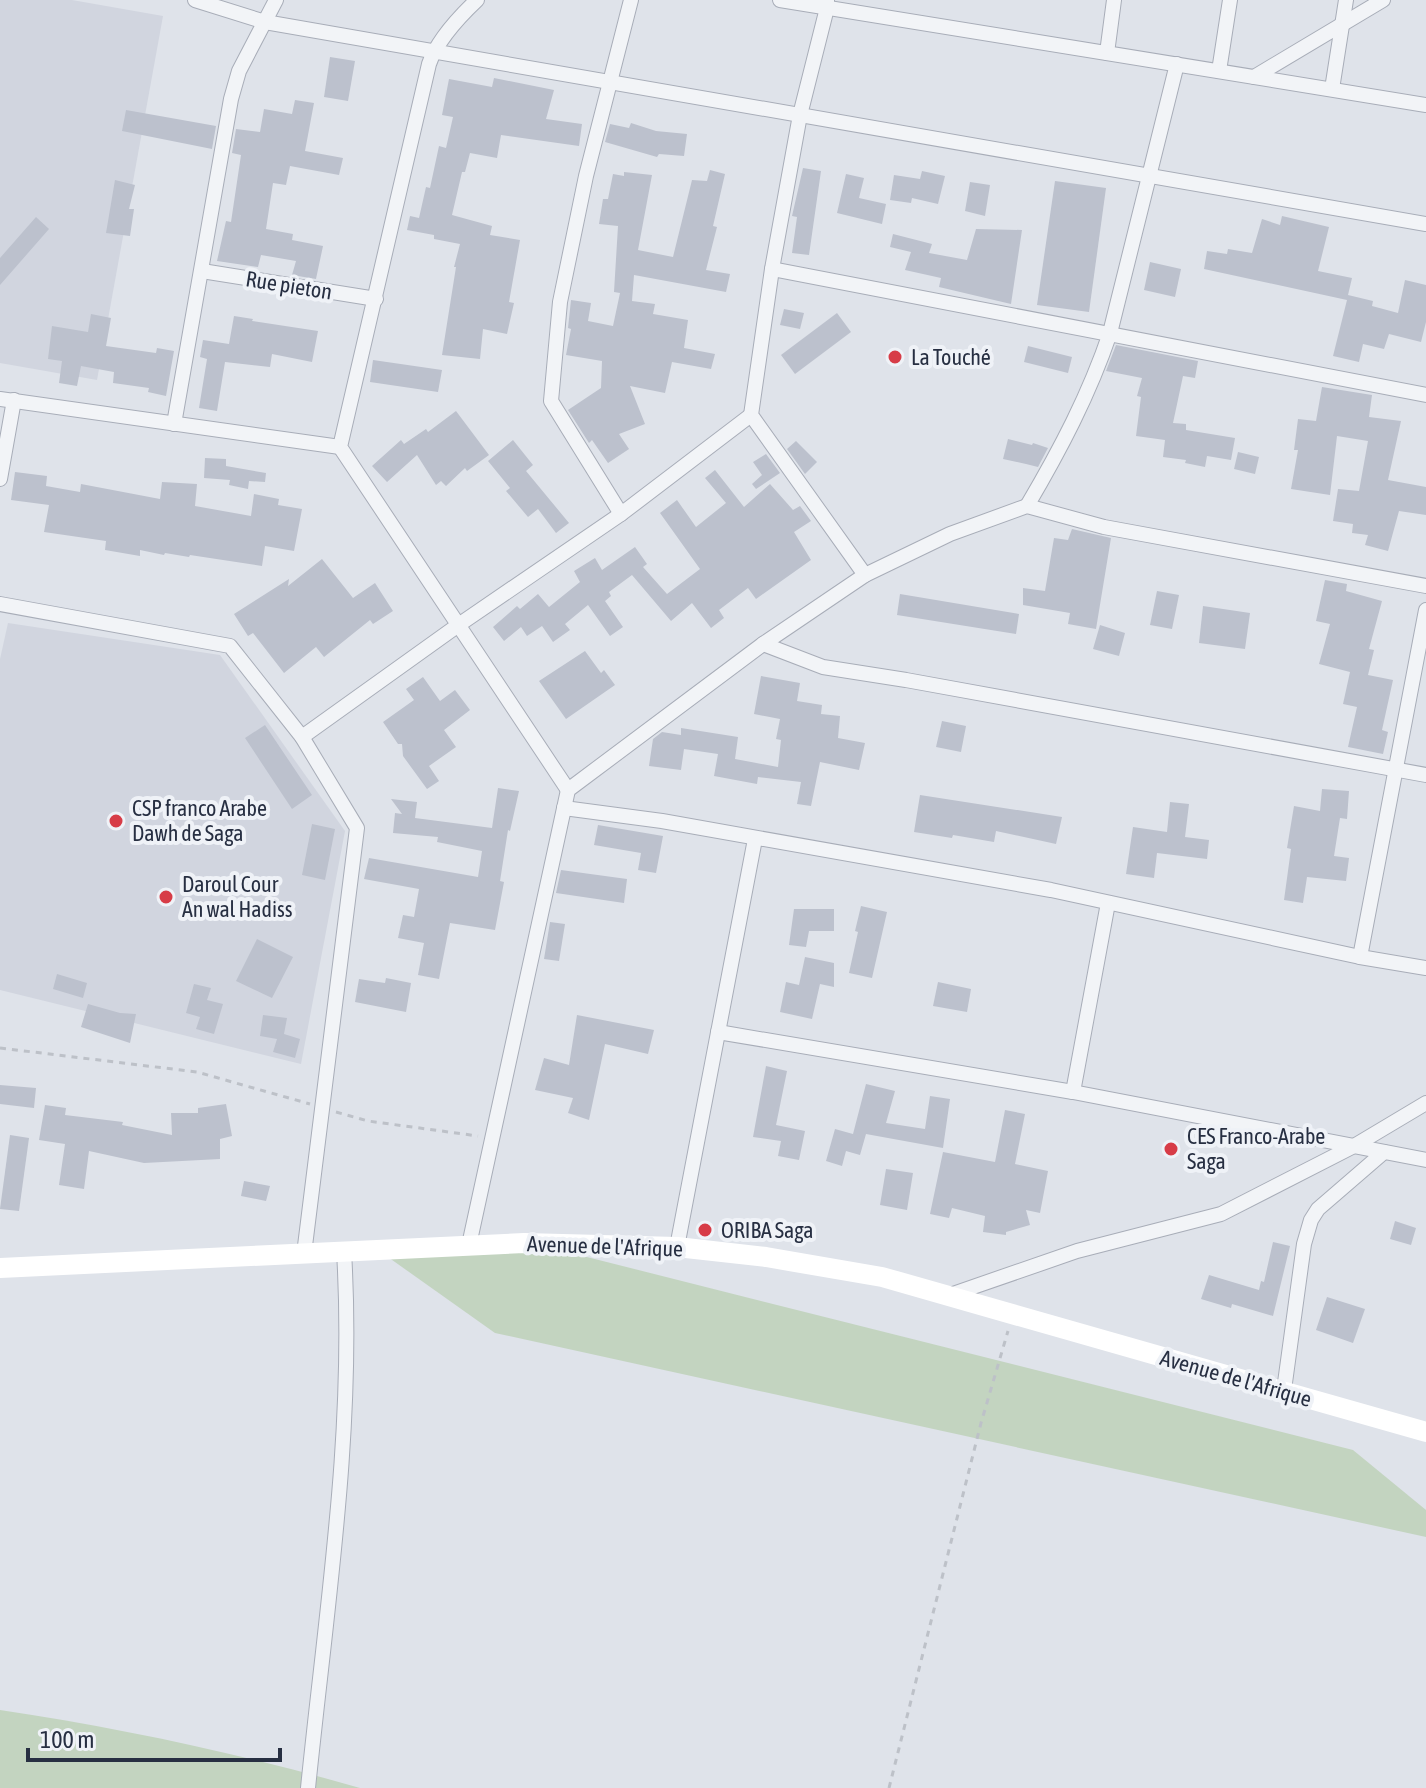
<svg xmlns="http://www.w3.org/2000/svg" width="1426" height="1788" viewBox="0 0 1426 1788" font-family="'Asap Condensed',sans-serif">
  <style>
    .built { fill: #d1d5df }
    .green { fill: #c3d4c0 }
    .building { fill: #bcc1cd }
    .lines { fill: none; stroke-linecap: round; stroke-linejoin: round }
    .street-casing { stroke: #a8adb8; stroke-width: 16 }
    .path { stroke: #bdc1c8; stroke-width: 3; stroke-dasharray: 6 6; stroke-linecap: butt }
    .street { stroke: #f2f4f7; stroke-width: 14 }
    .secondary { stroke: #fff; stroke-width: 20 }
    .poi-dot { fill: #d73c47; stroke: #eff2f7; stroke-width: 3 }
    .labels { text-anchor: middle; stroke-width: 8; stroke-linejoin: round; paint-order: stroke }
    .street-label { font-size: 22px; fill: #272f42; stroke: #eff2f7 }
    .poi-label { font-size: 22px; fill: #272f42; stroke: #eff2f7; text-anchor: start }
  </style>
  <rect width="100%" height="100%" fill="#dfe3ea"/>
  <!-- built -->
  <g class="built">
    <polygon points="0,0 72,0 163,16 97,380 0,363"/>
    <polygon points="8,623 220,655 345,831 301,1064 0,990 0,659"/>
  </g>
  <!-- green -->
  <g class="green">
    <polygon points="371,1245 563,1251 1353,1450 1426,1510 1426,1537 495,1333"/>
    <path d="M0,1710c121,18 242,44 360,78h-360z"/>
  </g>
  <!-- building -->
  <g class="building">
    <polygon points="330,57 355,61 348,101 324,97"/>
    <polygon points="494,78 554,90 546,119 582,124 579,146 501,135 497,158 470,153 465,172 462,172 452,215 492,226 490,235 520,240 509,302 514,303 507,334 483,329 480,359 442,355 456,267 454,267 460,244 434,239 434,235 407,230 410,216 419,218 426,187 430,188 439,146 446,148 453,117 442,115 449,79 492,87"/>
    <polygon points="295,100 314,103 305,151 343,158 339,175 290,166 286,185 273,183 266,229 293,234 292,240 323,246 316,279 292,275 296,261 261,255 258,267 217,261 226,221 231,222 241,155 232,153 236,129 260,132 264,109 292,114"/>
    <polygon points="126,110 216,126 212,149 122,131"/>
    <polygon points="631,123 656,131 687,134 684,156 659,154 657,157 605,142 610,124 629,128"/>
    <polygon points="803,168 821,171 809,255 792,253 797,217 792,216"/>
    <polygon points="710,170 725,174 713,226 717,227 706,270 730,274 726,292 634,275 632,301 655,304 653,314 688,320 684,348 715,354 711,369 672,362 665,393 630,386 645,424 619,434 629,449 608,463 592,440 589,443 568,410 601,388 602,361 566,355 571,329 568,328 571,300 591,303 588,321 613,326 620,293 614,292 618,226 599,224 603,199 608,199 613,174 624,176 624,172 652,175 638,250 673,257 692,180 707,181"/>
    <polygon points="922,171 945,176 938,204 912,198 911,203 890,200 894,175 920,179"/>
    <polygon points="846,174 864,178 859,198 886,204 882,224 837,213"/>
    <polygon points="115,180 135,185 129,209 134,209 130,236 106,233"/>
    <polygon points="1055,181 1106,188 1089,312 1037,305"/>
    <polygon points="970,182 990,185 985,216 965,211"/>
    <polygon points="1282,216 1329,227 1318,271 1352,278 1348,295 1373,301 1372,306 1398,313 1405,280 1426,285 1426,322 1421,342 1389,334 1384,349 1363,344 1359,362 1333,356 1347,300 1204,269 1207,251 1227,254 1228,249 1252,253 1262,219 1280,225"/>
    <polygon points="36,217 49,229 0,285 0,258"/>
    <polygon points="976,229 1022,230 1011,304 939,287 941,278 905,270 911,252 890,247 893,234 932,244 929,253 967,260"/>
    <polygon points="1150,262 1181,269 1175,297 1144,290"/>
    <polygon points="784,309 804,313 800,329 780,325"/>
    <polygon points="837,313 851,332 795,374 781,355"/>
    <polygon points="91,314 111,318 106,346 156,353 157,348 174,351 166,396 148,392 149,388 113,383 114,372 81,366 77,386 59,383 62,361 48,359 52,326 88,332"/>
    <polygon points="234,316 253,319 252,321 318,331 312,362 272,354 270,367 225,362 217,411 199,408 207,359 200,357 203,340 229,344"/>
    <polygon points="1116,345 1198,361 1195,378 1183,376 1173,423 1186,424 1186,430 1235,438 1231,460 1207,456 1205,467 1185,463 1186,460 1163,457 1165,440 1136,436 1141,397 1137,396 1142,378 1106,371"/>
    <polygon points="1028,346 1072,357 1068,373 1024,362"/>
    <polygon points="373,360 442,370 438,392 370,382"/>
    <polygon points="1322,387 1372,395 1369,417 1401,421 1388,480 1426,487 1426,515 1399,511 1388,551 1365,545 1368,535 1352,533 1353,524 1333,521 1338,489 1359,491 1368,441 1337,436 1330,495 1291,489 1298,450 1294,450 1298,419 1316,421"/>
    <polygon points="456,411 489,455 467,471 465,468 446,486 441,481 436,485 417,455 387,482 372,466 401,440 404,444 426,429 428,432"/>
    <polygon points="1008,439 1032,445 1033,443 1048,448 1038,467 1026,464 1003,459"/>
    <polygon points="513,440 533,465 526,471 569,523 556,533 538,509 528,517 506,491 510,488 488,461"/>
    <polygon points="796,441 817,462 805,474 787,449"/>
    <polygon points="1238,452 1259,457 1255,474 1234,469"/>
    <polygon points="766,454 780,473 756,489 752,484 762,475 753,462"/>
    <polygon points="205,458 226,459 226,466 266,473 265,482 249,481 248,489 229,485 230,480 204,478"/>
    <polygon points="715,470 744,507 770,484 793,510 800,506 811,521 794,532 811,560 756,599 748,588 719,610 724,618 711,628 692,603 671,621 632,575 609,592 611,596 605,601 623,627 610,636 588,605 565,624 570,630 553,642 542,626 527,636 521,627 504,641 493,627 517,606 520,609 538,594 549,607 580,582 574,571 595,558 602,570 635,547 647,564 643,567 667,594 700,569 660,513 677,500 696,527 726,503 705,478"/>
    <polygon points="15,472 47,476 46,486 80,492 81,484 160,499 162,482 197,484 195,506 251,516 254,494 279,499 278,505 302,509 294,551 265,546 262,566 190,555 189,557 165,553 164,555 140,550 140,556 105,550 106,541 44,532 49,505 11,500"/>
    <polygon points="1072,529 1111,538 1096,629 1068,624 1070,613 1023,605 1023,588 1045,591 1054,538 1068,540"/>
    <polygon points="322,559 353,598 375,583 393,611 373,624 370,620 324,657 316,647 284,673 253,633 248,636 234,614 289,579 288,586"/>
    <polygon points="1325,580 1347,584 1346,591 1382,601 1369,649 1374,650 1368,675 1393,680 1382,730 1388,732 1383,754 1348,747 1357,707 1343,704 1350,672 1319,664 1330,624 1316,621"/>
    <polygon points="1157,591 1179,595 1172,629 1150,625"/>
    <polygon points="900,594 1019,614 1016,634 897,615"/>
    <polygon points="1203,606 1250,613 1245,649 1199,643"/>
    <polygon points="1100,625 1125,633 1119,656 1093,649"/>
    <polygon points="585,651 601,673 604,670 615,685 566,719 539,681"/>
    <polygon points="761,676 800,683 797,701 822,705 821,714 840,716 838,738 865,743 859,770 820,762 811,806 797,804 801,782 758,777 757,784 714,776 718,754 684,749 681,770 649,766 653,739 662,732 681,735 681,728 738,737 735,759 778,767 781,740 776,739 780,719 754,714"/>
    <polygon points="423,677 440,701 455,690 470,710 444,730 456,747 429,766 439,781 427,789 403,756 402,744 398,744 383,722 414,700 406,689"/>
    <polygon points="942,721 966,726 961,752 936,747"/>
    <polygon points="265,725 312,795 292,809 245,738"/>
    <polygon points="498,788 519,791 510,831 508,830 500,881 504,882 495,930 450,923 439,979 418,975 424,943 398,938 403,915 414,917 419,889 364,879 369,858 478,877 482,851 437,842 438,837 393,833 395,813 402,814 391,799 417,802 415,818 492,828"/>
    <polygon points="1322,789 1349,791 1347,819 1340,818 1334,856 1349,858 1346,881 1307,877 1303,903 1284,900 1291,849 1287,848 1294,806 1320,811"/>
    <polygon points="920,795 1062,817 1056,844 996,831 994,842 953,835 952,838 914,832"/>
    <polygon points="1170,802 1189,804 1185,837 1209,840 1207,859 1157,853 1154,878 1126,874 1133,827 1167,832"/>
    <polygon points="312,824 335,829 325,880 302,875"/>
    <polygon points="598,825 663,836 656,873 638,870 641,853 594,845"/>
    <polygon points="561,870 627,879 624,903 556,893"/>
    <polygon points="861,906 887,912 872,978 849,973 858,932 855,931"/>
    <polygon points="794,909 834,909 834,931 809,931 806,947 789,945"/>
    <polygon points="550,922 565,924 559,961 544,959"/>
    <polygon points="257,939 293,957 272,998 236,981"/>
    <polygon points="805,957 834,963 834,987 820,984 812,1019 780,1012 786,982 799,985"/>
    <polygon points="57,974 87,983 83,998 53,989"/>
    <polygon points="386,978 411,983 406,1012 355,1002 359,979 385,983"/>
    <polygon points="938,982 971,989 967,1012 933,1006"/>
    <polygon points="194,984 211,988 207,1000 223,1004 214,1034 196,1029 200,1017 186,1013"/>
    <polygon points="88,1004 120,1013 136,1014 130,1043 81,1027"/>
    <polygon points="263,1015 287,1018 284,1034 300,1039 295,1058 273,1052 277,1039 260,1036"/>
    <polygon points="577,1015 654,1030 648,1054 605,1044 589,1120 568,1113 573,1098 535,1090 544,1058 569,1065"/>
    <polygon points="766,1066 787,1071 776,1125 805,1131 799,1160 778,1156 781,1141 753,1137"/>
    <polygon points="866,1084 895,1091 886,1123 925,1129 930,1096 950,1099 943,1148 866,1134 860,1155 846,1151 842,1166 826,1161 835,1129 853,1134"/>
    <polygon points="0,1085 36,1088 34,1108 0,1104"/>
    <polygon points="226,1104 232,1136 220,1139 220,1159 144,1163 89,1151 84,1189 59,1185 65,1144 39,1140 45,1105 66,1108 65,1115 123,1122 122,1125 172,1135 171,1113 198,1113 198,1108"/>
    <polygon points="1005,1110 1025,1114 1015,1164 1048,1171 1040,1213 1026,1210 1030,1225 1006,1232 1006,1235 983,1232 985,1216 952,1208 949,1218 930,1214 943,1152 995,1162"/>
    <polygon points="10,1135 29,1138 19,1211 0,1209"/>
    <polygon points="886,1169 913,1173 907,1210 880,1205"/>
    <polygon points="244,1181 270,1186 266,1201 241,1196"/>
    <polygon points="1395,1221 1416,1228 1411,1245 1390,1239"/>
    <polygon points="1273,1242 1290,1246 1273,1316 1232,1304 1231,1308 1201,1299 1209,1275 1259,1290 1261,1281 1264,1282"/>
    <polygon points="1327,1297 1365,1309 1353,1343 1316,1330"/>
  </g>
  <g class="lines">
    <!-- street casing -->
    <g class="street-casing">
      <g id="street">
        <polyline points="195,0 265,22 1426,224"/>
        <path d="M477,0c-18,17 -40,41 -48,64l-89,383 228,343"/>
        <polyline points="780,0 1426,105"/>
        <polyline points="827,0 827,8 800,115 772,269 751,415 865,575"/>
        <polyline points="1107,53 1114,0"/>
        <polyline points="1219,71 1230,0"/>
        <polyline points="1254,77 1383,0"/>
        <polyline points="1332,89 1346,0"/>
        <polyline points="772,269 1426,395"/>
        <polyline points="202,271 376,299"/>
        <polyline points="0,399 340,447"/>
        <polyline points="174,424 231,99 239,71 276,0"/>
        <polyline points="0,479 14,400"/>
        <path d="M1027,506c33,-56 62,-111 83,-173l67,-269"/>
        <polyline points="621,514 551,401 560,302 586,176 631,0"/>
        <polyline points="0,604 230,646 302,737 357,828 304,1254"/>
        <polyline points="763,644 823,667 906,680 1426,775"/>
        <polyline points="302,737 457,626 621,514 751,415"/>
        <polyline points="564,808 662,821 1051,890 1360,957 1426,968"/>
        <polyline points="1360,957 1426,610"/>
        <polyline points="718,1032 1073,1092 1426,1160"/>
        <polyline points="1073,1092 1108,903"/>
        <polyline points="469,1245 568,790 763,644 865,575 950,534 1027,506 1104,527 1426,586"/>
        <polyline points="677,1247 755,839"/>
        <polyline points="947,1296 1077,1251 1221,1214 1354,1146 1426,1103"/>
        <polyline points="1284,1390 1304,1244 1311,1220 1318,1209 1384,1152"/>
        <path d="M308,1788c18,-178 47,-357 36,-536"/>
      </g>
    </g>
    <!-- path -->
    <g class="path">
      <polyline points="0,1048 197,1072 310,1104"/>
      <polyline points="336,1112 368,1121 478,1136"/>
      <polyline points="889,1788 981,1423 1008,1331"/>
    </g>
    <!-- street -->
    <use href="#street" class="street"/>
    <!-- secondary -->
    <polyline class="secondary" points="0,1268 524,1243 677,1247 766,1257 882,1277 1426,1432"/>
  </g>
  <!-- markers -->
  <g class="poi-dot">
    <circle cx="895" cy="357" r="8"/>
    <circle cx="116" cy="821" r="8"/>
    <circle cx="166" cy="897" r="8"/>
    <circle cx="1171" cy="1149" r="8"/>
    <circle cx="705" cy="1230" r="8"/>
  </g>
  <g class="labels">
    <!-- street labels -->
    <g class="street-label">
      <text transform="translate(289 285) rotate(9)" y="8">Rue pieton</text>
      <text transform="translate(605 1246) rotate(2)" y="8">Avenue de l'Afrique</text>
      <text transform="translate(1236 1378) rotate(16)" y="8">Avenue de l'Afrique</text>
    </g>
    <!-- poi labels -->
    <g class="poi-label">
      <text x="911" y="365">La Touché</text>
      <text x="132" y="816">CSP franco Arabe<tspan x="132" dy="25">Dawh de Saga</tspan></text>
      <text x="182" y="892">Daroul Cour<tspan x="182" dy="25">An wal Hadiss</tspan></text>
      <text x="1187" y="1144">CES Franco-Arabe<tspan x="1187" dy="25">Saga</tspan></text>
      <text x="721" y="1238">ORIBA Saga</text>
    </g>
  </g>
  <!-- scale -->
  <path d="M28 1748v12h252v-12" fill="none" stroke="#272f42" stroke-width="4"/>
  <text x="40" y="1748" font-size="24" fill="#272f42" stroke="#eff2f7" stroke-width="6" paint-order="stroke">100 m</text>
</svg>
